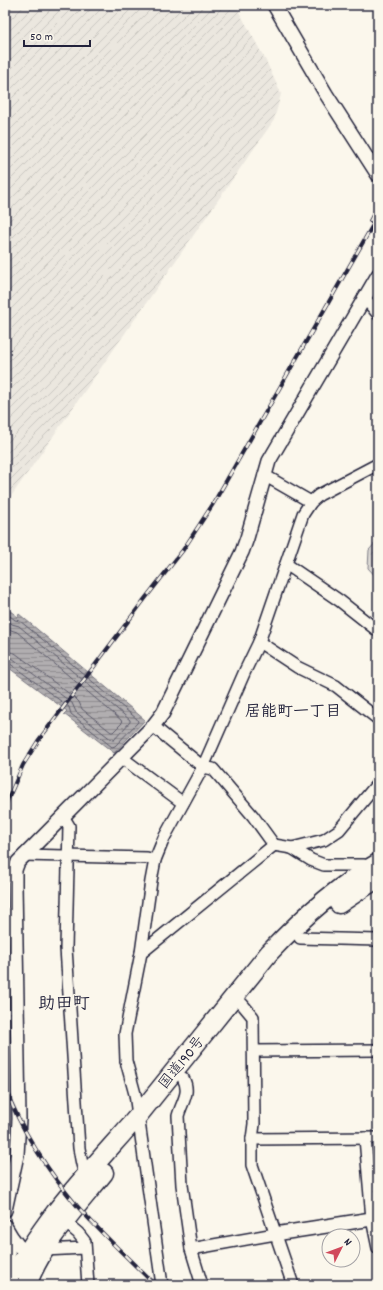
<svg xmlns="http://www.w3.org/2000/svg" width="383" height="1290" viewBox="0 0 383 1290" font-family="Dekko,'Klee One',sans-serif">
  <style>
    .industrial { fill: url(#industrial-furrows) }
    .park { fill: url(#park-crowns); stroke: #7e7d87 }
    .water { fill: url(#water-rules); stroke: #787681 }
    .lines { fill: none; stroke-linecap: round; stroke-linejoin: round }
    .shore { stroke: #5b5a6a; stroke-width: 1 }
    .minor-casing { stroke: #22223b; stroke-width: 14 }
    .tertiary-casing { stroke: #22223b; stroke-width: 16 }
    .trunk-casing { stroke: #22223b; stroke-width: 21 }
    .motorway-casing { stroke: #22223b; stroke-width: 22 }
    .minor { stroke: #fbf7ec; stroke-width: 11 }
    .tertiary { stroke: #fbf7ec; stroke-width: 13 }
    .trunk { stroke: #fbf7ec; stroke-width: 18 }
    .motorway { stroke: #fbf7ec; stroke-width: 19 }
    .rail-casing { stroke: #22223b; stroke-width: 4 }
    .rail { stroke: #fbf7ec; stroke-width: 2.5; stroke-dasharray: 8; stroke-linecap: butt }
    .labels { text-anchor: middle; stroke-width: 3; stroke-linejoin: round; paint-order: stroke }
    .street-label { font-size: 15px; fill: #22223b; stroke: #fbf7ec }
    .neighbourhood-label { font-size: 16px; font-weight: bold; fill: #22223b; stroke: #fbf7ec }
    .quarter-label { font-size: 17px; font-weight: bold; fill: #22223b; stroke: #fbf7ec }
  </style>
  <defs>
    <pattern id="industrial-furrows" width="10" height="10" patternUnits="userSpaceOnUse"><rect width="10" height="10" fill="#ebe7df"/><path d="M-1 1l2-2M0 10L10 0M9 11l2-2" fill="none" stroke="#c9c6c0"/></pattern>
    <pattern id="park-crowns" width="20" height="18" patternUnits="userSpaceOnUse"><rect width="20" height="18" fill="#dbd8d3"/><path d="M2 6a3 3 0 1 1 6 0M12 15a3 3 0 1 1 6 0" fill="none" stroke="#bcb9b6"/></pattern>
    <pattern id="water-rules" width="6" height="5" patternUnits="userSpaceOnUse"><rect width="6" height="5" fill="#b1aeb0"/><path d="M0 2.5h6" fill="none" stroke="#908d90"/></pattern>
  </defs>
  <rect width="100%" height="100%" fill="#fbf7ec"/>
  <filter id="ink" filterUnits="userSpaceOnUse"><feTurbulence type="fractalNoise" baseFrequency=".025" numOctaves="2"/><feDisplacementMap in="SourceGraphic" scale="8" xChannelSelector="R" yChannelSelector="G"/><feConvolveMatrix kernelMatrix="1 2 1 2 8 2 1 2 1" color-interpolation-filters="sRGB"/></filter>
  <g filter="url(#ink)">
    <!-- industrial -->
    <polygon class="industrial" points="5,5 238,5 237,8 266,61 281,94 274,120 5,505"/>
    <!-- park -->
    <polygon class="park" points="378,540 378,579 368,568 369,550"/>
    <!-- water -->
    <polygon class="water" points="5,607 18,617 19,614 145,720 114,753 64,714 67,711 5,665"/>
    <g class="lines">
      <!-- shore -->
      <g class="shore">
        <path d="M5,612l10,8 5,1c40,32 78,66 117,98l1,3 -23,24 -3,1 -41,-33 -2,-7 -60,-44 -4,-1"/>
        <path d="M5,618l7,6 7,2c37,31 74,63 111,94v2l-16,18h-2l-36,-28 -4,-9 -60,-45 -7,-1"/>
        <polyline points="5,626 11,630 17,632 121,720 122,723 113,732 111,732 82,709 79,702 75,698 15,653 5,651"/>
      </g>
      <!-- minor casing -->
      <g class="minor-casing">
        <g id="minor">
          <polyline points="364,297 378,314"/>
          <polyline points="264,475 311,502"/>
          <polyline points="286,564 340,601 378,631"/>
          <polyline points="259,642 297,667 336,686 378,719"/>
          <polyline points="153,726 203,767 213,769 253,816 274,845"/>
          <polyline points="121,757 183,803"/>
          <path d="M63,816l6,10 -3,122 13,200c2,10 3,24 10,30"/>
          <polyline points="292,848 311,860 324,865 364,865 370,868"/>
          <polyline points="24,855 147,858 155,860"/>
          <polyline points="300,938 378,940"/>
          <polyline points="141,953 274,845 292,848 324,840 339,830 378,783"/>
          <polyline points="234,996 243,1005 253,1017 254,1124 252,1139 252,1165 293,1285"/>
          <polyline points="254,1051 378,1050"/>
          <path d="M183,1078c8,15 -1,23 -5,38l4,69 9,64 11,36"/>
          <polyline points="365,1138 372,1219 378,1248"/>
          <polyline points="252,1139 378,1138"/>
          <polyline points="65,1222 78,1233 85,1242 88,1285"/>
          <polyline points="191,1249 275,1234"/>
          <polyline points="44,1250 85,1248"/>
          <polyline points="162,1285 138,1115 135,1094 126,1061 125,1034 141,953 151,881 155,860 164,838 203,767 245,671 259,642 303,514 311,502 319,495 378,464"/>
        </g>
      </g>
      <!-- tertiary casing -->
      <g class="tertiary-casing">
        <g id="tertiary">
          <polyline points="274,5 326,94 378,175"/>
          <polyline points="5,1210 17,1155 19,1119 15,885 15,870 18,862 153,726 163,713 242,552 247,538 269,461 378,275"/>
          <path d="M5,1226c7,13 15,24 27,32"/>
          <polyline points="275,1234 378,1218"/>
        </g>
      </g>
      <!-- trunk casing -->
      <g class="trunk-casing">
        <g id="trunk">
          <polyline points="339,904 378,878"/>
          <path d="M10,1285c27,-61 84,-118 128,-169 44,-54 87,-109 131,-163 32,-34 68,-67 109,-90"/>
          <path d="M27,1285c16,-43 49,-77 77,-112"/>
        </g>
      </g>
      <!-- motorway casing -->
      <g class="motorway-casing">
        <polyline id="motorway" points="5,1238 6,1285"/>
      </g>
      <!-- minor -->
      <use href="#minor" class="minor"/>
      <!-- tertiary -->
      <use href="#tertiary" class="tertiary"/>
      <!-- trunk -->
      <use href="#trunk" class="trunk"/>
      <!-- motorway -->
      <use href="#motorway" class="motorway"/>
      <!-- rail casing -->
      <g class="rail-casing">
        <g id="rail">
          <polyline points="370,221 378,206"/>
          <polyline points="5,806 23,765 38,741 144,600 183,550 213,504 378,216"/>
          <path d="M5,1087c15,42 44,86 73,120 24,27 51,52 77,78"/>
        </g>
      </g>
      <!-- rail -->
      <use href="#rail" class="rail"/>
    </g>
  </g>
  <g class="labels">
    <!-- street labels -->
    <g class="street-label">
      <text transform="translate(181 1062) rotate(-51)" y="5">国道190号</text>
    </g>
    <!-- neighbourhood labels -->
    <g class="neighbourhood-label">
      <text x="293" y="716">居能町一丁目</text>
    </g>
    <!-- quarter labels -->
    <g class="quarter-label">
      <text x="64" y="1008">助田町</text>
    </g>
  </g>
  <!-- margin -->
  <rect width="383" height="1290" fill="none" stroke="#fbf7ec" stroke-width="20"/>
  <rect x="10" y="10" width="363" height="1270" fill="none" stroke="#22223b" stroke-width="1.5" filter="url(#ink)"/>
  <!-- north arrow -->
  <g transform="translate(341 1248) rotate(48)"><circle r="19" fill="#fbf7ec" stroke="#a4a2a5"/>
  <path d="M0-3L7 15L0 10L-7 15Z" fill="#d1495b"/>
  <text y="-6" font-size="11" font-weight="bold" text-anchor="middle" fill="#22223b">N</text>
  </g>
  <!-- scale -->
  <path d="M24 40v6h66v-6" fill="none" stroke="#22223b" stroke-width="2"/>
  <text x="30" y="40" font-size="12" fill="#22223b" stroke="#fbf7ec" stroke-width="3" paint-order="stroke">50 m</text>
</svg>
